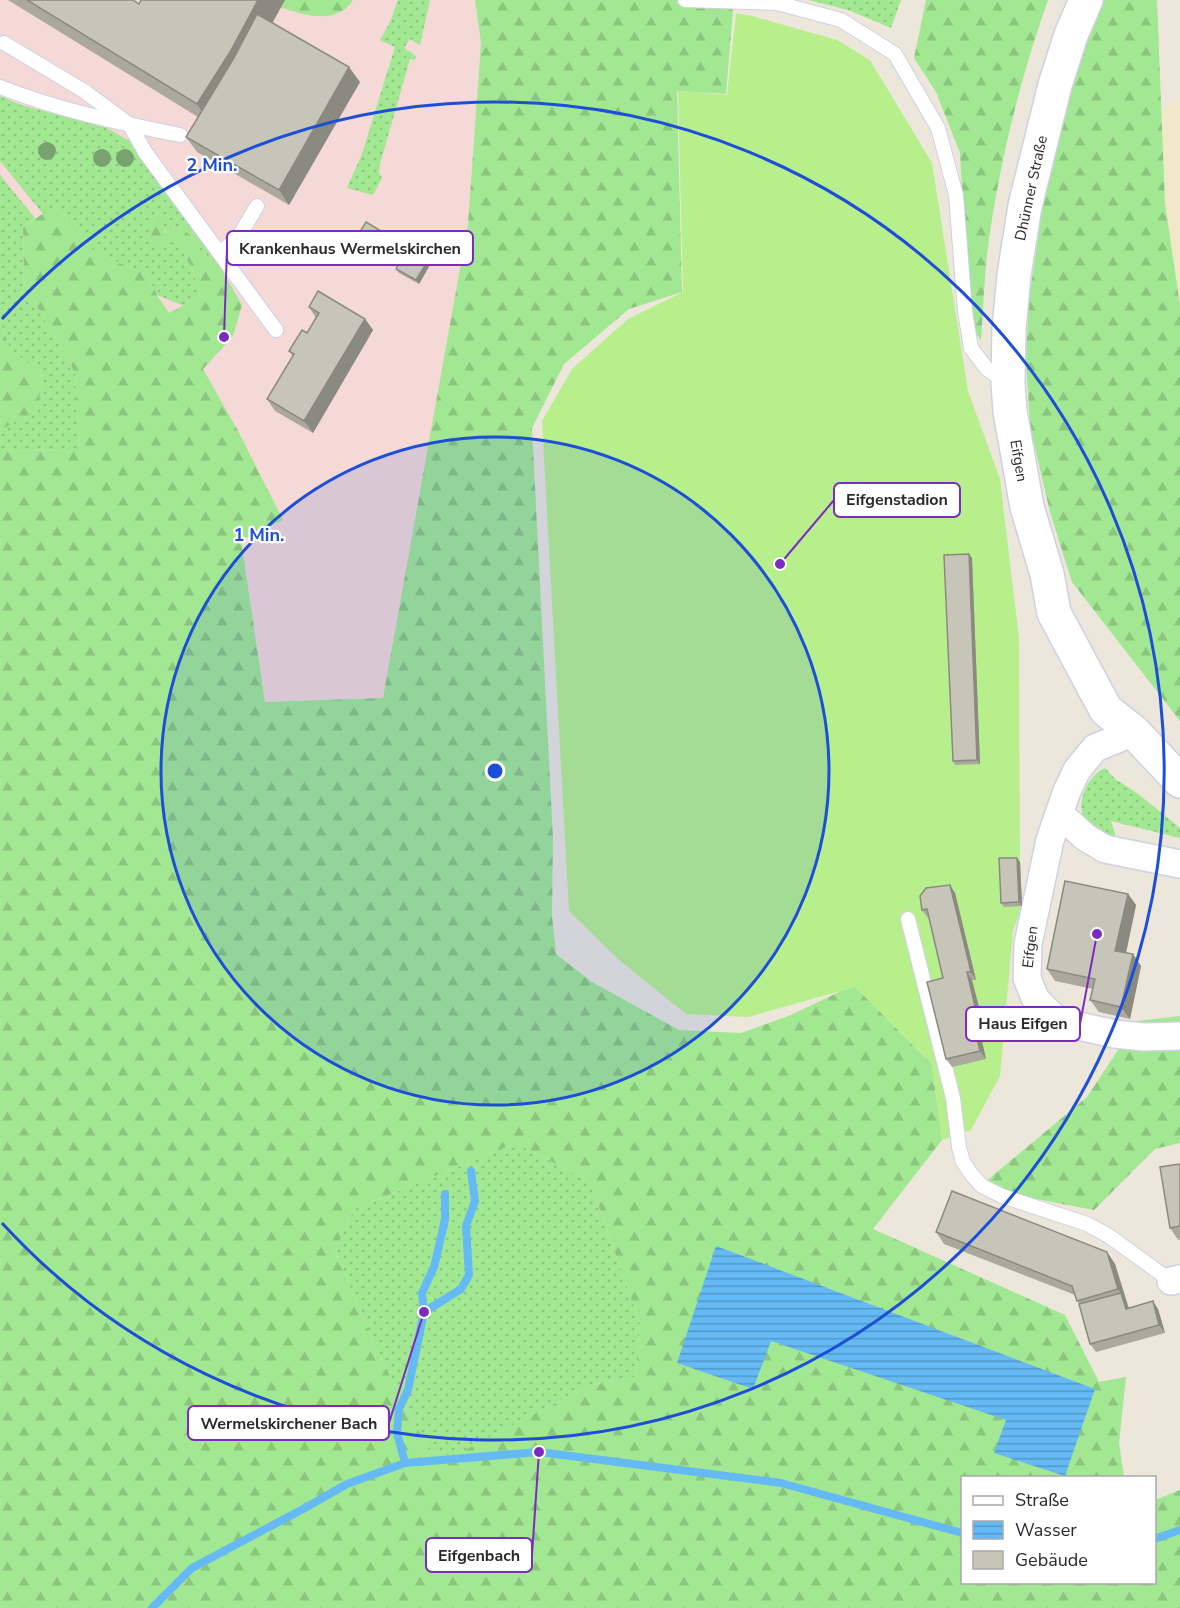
<svg xmlns="http://www.w3.org/2000/svg" width="1180" height="1608" viewBox="0 0 1180 1608" font-family="'Nunito Sans',sans-serif">
  <style>
    .education { fill: #f0e8c8 }
    .medical { fill: #f4d9d6 }
    .grass { fill: url(#grass-dots) }
    .forest { fill: url(#forest-firs); fill-rule: evenodd }
    .pitch { fill: #b7ef8d }
    .water { fill: url(#water-rules) }
    .lines { fill: none; stroke-linecap: round; stroke-linejoin: round }
    .stream { stroke: #65baf6; stroke-width: 8 }
    .lane-casing { stroke: #cfd0e3; stroke-width: 16 }
    .street-casing { stroke: #cfd0e3; stroke-width: 30 }
    .secondary-casing { stroke: #cfd0e3; stroke-width: 36 }
    .lane { stroke: #fff; stroke-width: 14 }
    .street { stroke: #fff; stroke-width: 27 }
    .secondary { stroke: #fff; stroke-width: 33 }
    .tree { fill: #78a26e }
    .wall { fill: #aba99e }
    .shaded-wall { fill: #8b8a81 }
    .building { fill: #c7c5b8; stroke: #8b8a81; stroke-width: 1.5 }
    .ring { fill: none; stroke: #1d4ed8; stroke-width: 3 }
    .labels { text-anchor: middle; stroke-width: 4.5; stroke-linejoin: round; paint-order: stroke }
    .street-label { font-size: 15px; fill: #292929; stroke: #fff }
    .centre { fill: #1d4ed8; stroke: #fff; stroke-width: 3 }
    .ring-label { font-size: 18px; text-anchor: middle; font-weight: bold; fill: #1d4ed8; stroke: #fff; stroke-width: 4.5; stroke-linejoin: round; paint-order: stroke }
    .leader { fill: none; stroke: #7b2cbf; stroke-width: 2 }
    .callout-dot { fill: #7b2cbf; stroke: #fff; stroke-width: 2 }
    .callout { fill: #fff; stroke: #7b2cbf; stroke-width: 2 }
    .callout-label { font-size: 16px; text-anchor: middle; font-weight: bold; fill: #292929 }
  </style>
  <defs>
    <pattern id="grass-dots" width="8" height="8" patternUnits="userSpaceOnUse" patternTransform="scale(1.5)"><rect width="8" height="8" fill="#a2e792"/><path d="M2 2h.1M6 6h.1" fill="none" stroke="#8cc67e" stroke-width="1.8" stroke-linecap="round"/></pattern>
    <pattern id="forest-firs" width="22" height="20" patternUnits="userSpaceOnUse" patternTransform="scale(1.5)"><rect width="22" height="20" fill="#a2e792"/><path d="M5 1l3.5 6h-7zM16 11l3.5 6h-7z" fill="#8cc67e"/></pattern>
    <pattern id="water-rules" width="6" height="5" patternUnits="userSpaceOnUse" patternTransform="scale(1.5)"><rect width="6" height="5" fill="#65baf6"/><path d="M0 2.5h6" fill="none" stroke="#5397c7"/></pattern>
  </defs>
  <rect width="100%" height="100%" fill="#ece7da"/>
  <!-- education -->
  <polygon class="education" points="1180,96 1180,305 1165,204 1162,112"/>
  <!-- medical -->
  <polygon class="medical" points="0,0 475,0 481,43 469,224 383,698 265,702 241,540 79,450 0,451"/>
  <!-- grass -->
  <g class="grass">
    <polygon points="398,0 430,0 420,45 410,39 404,48 416,56 415,60 410,59 380,164 379,172 382,178 373,195 347,188 362,154 395,47 380,40 390,22"/>
    <polygon points="808,0 901,0 891,28 848,10"/>
    <path d="M0,96l21,9 86,23 21,12 91,125 -19,-15 -9,-15 -13,-8 -12,6 -5,-13 6,19c22,13 28,35 33,58l-16,9 -27,-11 -10,-20 -53,-23 -17,-26 -23,-19 -11,7 -43,-53z"/>
    <polygon points="0,175 35,218 23,226 24,283 75,373 79,450 0,451 0,430 37,410 43,376 10,349 0,321"/>
    <path d="M1105,768l10,11 22,14 43,35v10l-69,-17 7,22c-9,-6 -21,-11 -29,-18 -17,-16 -3,-49 16,-57z"/>
    <polygon points="516,1143 590,1182 640,1323 635,1377 591,1385 453,1456 430,1452 378,1353 335,1250 354,1209"/>
  </g>
  <!-- forest -->
  <g class="forest">
    <path d="M284,0h69c-16,26 -50,15 -73,7z"/>
    <path d="M475,0h259l-8,94 -49,-3 5,201 -53,17 -65,55 -32,64 21,411 -1,77 4,38 36,28 87,48 62,3 50,-18 71,-34 26,39 44,44 10,76 -69,89 192,86 34,67 27,-5 -7,66 5,34 -162,1v104h192l1,-82 25,-10v118h-1180v-1157l79,-1 -4,-77 -51,-90 -1,-57 31,-19 23,19 17,26 53,23 10,20 12,18 31,-16c-5,-23 -11,-45 -33,-57l-6,4h-7c-4,-11 -8,-21 1,-30l6,6 5,13 12,-6 13,8 9,15 19,15 23,40 -9,31 -30,33 35,62 45,89 -42,20 24,162 118,-4 85,-474 13,-181zM516,1143l74,39 50,141 -5,54 -44,8 -138,71 -23,-4 -52,-99 -43,-103 19,-41z"/>
    <path d="M926,0h122c-29,82 -50,168 -61,254 -3,29 -4,58 -6,87l-7,-12 -8,-67 -6,-109 -24,-61 -22,-34z"/>
    <polygon points="1103,0 1157,0 1165,204 1180,305 1180,721 1072,582 1050,512 1030,426 1026,358 1029,299 1045,189 1058,131 1079,61"/>
    <polygon points="0,321 10,349 43,376 37,411 0,430"/>
    <polygon points="1180,1016 1180,1143 1155,1149 1094,1210 978,1188 1087,1097 1137,1021"/>
  </g>
  <!-- pitch -->
  <polygon class="pitch" points="736,13 752,16 837,40 870,60 932,163 968,391 1000,479 1019,638 1020,862 1022,906 1013,931 1000,1076 971,1130 942,1140 932,1064 855,987 748,1017 686,1014 618,959 569,911 542,421 572,369 628,319 683,292 678,91 727,95"/>
  <!-- water -->
  <polygon class="water" points="716,1246 1095,1389 1065,1476 994,1453 1006,1420 771,1341 753,1389 677,1363"/>
  <g class="lines">
    <!-- stream -->
    <g class="stream">
      <polyline points="424,1312 461,1289 469,1275 466,1226 475,1201 471,1171"/>
      <polyline points="405,1463 397,1433 399,1409 408,1390 424,1312 422,1293 434,1267 445,1220 445,1194"/>
      <polyline points="1154,1539 1180,1530"/>
      <polyline points="152,1608 192,1568 305,1508 347,1484 405,1463 539,1452 781,1483 962,1533"/>
    </g>
    <!-- lane casing -->
    <g class="lane-casing">
      <g id="lane">
        <polyline points="685,0 777,3 841,20 895,54 938,128 956,195 965,311 971,348 987,369 1006,382"/>
        <polyline points="4,43 84,91 130,125 145,152 276,330"/>
        <path d="M0,87c58,23 120,36 180,48"/>
        <polyline points="220,253 238,238 257,206"/>
        <polyline points="908,919 953,1098 959,1147 963,1162 972,1175 982,1186 1002,1196 1087,1224 1109,1236 1171,1281"/>
      </g>
    </g>
    <!-- street casing -->
    <g class="street-casing">
      <g id="street">
        <polyline points="1134,732 1095,748 1077,770 1067,791 1050,840 1028,944 1027,978 1035,998 1044,1008 1055,1018 1074,1025 1115,1034 1144,1037 1180,1036"/>
        <polyline points="1060,814 1085,837 1105,849 1180,864"/>
        <polyline points="1171,1281 1180,1279"/>
      </g>
    </g>
    <!-- secondary casing -->
    <g class="secondary-casing">
      <g id="secondary">
        <path id="s1" d="M1086,0l-15,35 -16,50 -30,121 -11,69 -5,54 -1,54 2,28 17,96 20,67 7,39 52,97 28,22 46,49"/>
      </g>
    </g>
    <!-- lane -->
    <use href="#lane" class="lane"/>
    <!-- street -->
    <use href="#street" class="street"/>
    <!-- secondary -->
    <use href="#secondary" class="secondary"/>
  </g>
  <!-- trees -->
  <g class="tree">
    <circle cx="47" cy="151" r="9"/>
    <circle cx="102" cy="158" r="9"/>
    <circle cx="125" cy="158" r="9"/>
  </g>
  <!-- wall -->
  <g class="wall">
    <polygon points="8,0 133,0 139,4 141,0 285,0 272,22 360,82 289,205 197,152 186,137 198,117"/>
    <polygon points="389,238 376,259 356,247 353,243"/>
    <polygon points="429,259 431,263 419,284 399,273 396,269"/>
    <polygon points="309,307 365,319 373,330 313,433 275,411 267,399 293,356 289,351 307,333 316,318"/>
    <polygon points="969,554 972,558 980,764 955,765 953,761"/>
    <polygon points="1020,862 1022,906 1004,907 1001,903"/>
    <polygon points="955,893 976,980 972,980 983,1023 978,1024 986,1059 952,1067 946,1059 943,978 929,918 928,918 922,910"/>
    <polygon points="1128,894 1136,905 1126,953 1141,966 1130,1019 1099,1012 1090,1000 1093,989 1055,981 1047,969"/>
    <polygon points="1180,1164 1180,1239 1178,1240 1170,1228"/>
    <polygon points="936,1232 1107,1252 1115,1264 1129,1308 1158,1309 1165,1333 1096,1352 1090,1344 1079,1304 1075,1295 944,1244"/>
  </g>
  <!-- shaded-wall -->
  <g class="shaded-wall">
    <polygon points="258,0 285,0 245,73 212,126 197,104"/>
    <polygon points="349,67 360,82 289,205 279,190"/>
    <polygon points="386,234 389,238 376,259 373,255"/>
    <polygon points="429,259 431,263 419,284 416,280"/>
    <polygon points="365,319 373,330 313,433 304,421"/>
    <polygon points="969,554 972,558 980,764 977,760"/>
    <polygon points="1017,858 1020,862 1022,906 1019,902"/>
    <polygon points="950,885 955,893 976,980 971,972"/>
    <polygon points="1128,894 1136,905 1124,962 1115,951"/>
    <polygon points="1133,954 1141,966 1130,1019 1121,1007"/>
    <polygon points="967,972 972,980 983,1023 977,1015"/>
    <polygon points="972,1016 978,1024 986,1059 980,1051"/>
    <polygon points="1107,1252 1115,1264 1131,1317 1126,1309 1121,1293 1118,1289"/>
    <polygon points="1153,1301 1158,1309 1165,1333 1159,1325"/>
  </g>
  <!-- building -->
  <g class="building">
    <polygon points="27,0 133,0 139,4 141,0 258,0 230,52 197,104"/>
    <polygon points="257,14 349,67 279,190 186,137 234,58"/>
    <polygon points="366,222 386,234 373,255 353,243"/>
    <polygon points="408,247 429,259 416,280 396,269"/>
    <polygon points="318,291 365,319 304,421 267,399 294,354 289,351 302,330 307,333 319,313 309,307"/>
    <polygon points="969,554 977,760 953,761 944,555"/>
    <polygon points="999,858 1017,858 1019,902 1001,903"/>
    <polygon points="1065,881 1128,894 1115,951 1133,954 1121,1007 1090,1000 1095,979 1047,969"/>
    <polygon points="950,885 971,972 967,972 977,1015 972,1016 980,1051 946,1059 927,982 943,978 927,909 922,910 920,896 926,888"/>
    <polygon points="1180,1164 1180,1226 1170,1228 1160,1167"/>
    <polygon points="952,1191 1107,1252 1118,1289 1077,1301 1072,1286 936,1232"/>
    <polygon points="1121,1293 1126,1309 1153,1301 1159,1325 1090,1344 1079,1304"/>
  </g>
  <!-- distance rings -->
  <circle cx="495" cy="771" r="334" fill="#1d4ed8" fill-opacity=".12"/>
  <g class="ring">
    <circle cx="495" cy="771" r="334"/>
    <path d="M2 319A669 669 0 1 1 2 1223"/>
  </g>
  <g class="labels">
    <!-- street labels -->
    <g class="street-label">
      <text transform="translate(1031 188) rotate(-78)" y="5">Dhünner Straße</text>
      <text dy="5" stroke="none"><textPath href="#s1" startOffset="472">Eifgen</textPath></text>
      <text transform="translate(1030 947) rotate(-83)" y="5">Eifgen</text>
    </g>
  </g>
  <circle cx="495" cy="771" r="9" class="centre"/>
  <g class="ring-label">
    <text x="212" y="171">2 Min.</text>
    <text x="259" y="541">1 Min.</text>
  </g>
  <!-- callouts -->
  <path class="leader" d="M224 337L227 248M780 564L834 500M1097 934L1080 1024M424 1312L389 1423M539 1452L532 1555"/>
  <g class="callout-dot">
    <circle cx="224" cy="337" r="6"/>
    <circle cx="780" cy="564" r="6"/>
    <circle cx="1097" cy="934" r="6"/>
    <circle cx="424" cy="1312" r="6"/>
    <circle cx="539" cy="1452" r="6"/>
  </g>
  <g class="callout">
    <rect x="227" y="231" width="246" height="34" rx="6"/>
    <rect x="834" y="483" width="126" height="34" rx="6"/>
    <rect x="966" y="1007" width="114" height="34" rx="6"/>
    <rect x="188" y="1406" width="201" height="34" rx="6"/>
    <rect x="426" y="1538" width="106" height="34" rx="6"/>
  </g>
  <g class="callout-label">
    <text x="350" y="254">Krankenhaus Wermelskirchen</text>
    <text x="897" y="505">Eifgenstadion</text>
    <text x="1023" y="1029">Haus Eifgen</text>
    <text x="289" y="1429">Wermelskirchener Bach</text>
    <text x="479" y="1561">Eifgenbach</text>
  </g>
  <!-- legend -->
  <rect x="961" y="1476" width="195" height="108" fill="#ffffff" stroke="#a9a9a9" stroke-width="1.5"/>
  <rect x="973" y="1496" width="30" height="9" fill="#ffffff" stroke="#a9a9a9" stroke-width="1.5"/>
  <text x="1015" y="1506" font-size="18" fill="#292929">Straße</text>
  <rect x="973" y="1521" width="30" height="18" fill="url(#water-rules)" stroke="#a9a9a9" stroke-width="1.5"/>
  <text x="1015" y="1536" font-size="18" fill="#292929">Wasser</text>
  <rect x="973" y="1551" width="30" height="18" fill="#c7c5b8" stroke="#a9a9a9" stroke-width="1.5"/>
  <text x="1015" y="1566" font-size="18" fill="#292929">Gebäude</text>
</svg>
